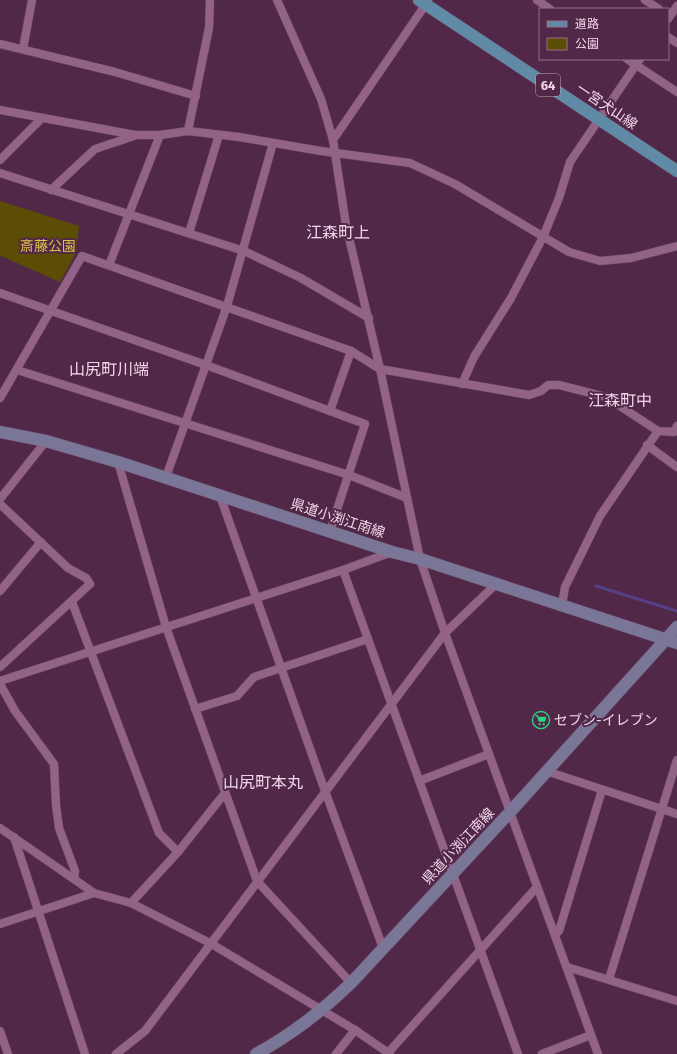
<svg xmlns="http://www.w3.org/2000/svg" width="677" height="1054" viewBox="0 0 677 1054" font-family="'Fira Sans','Noto Sans JP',sans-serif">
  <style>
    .green { fill: #5c4d05 }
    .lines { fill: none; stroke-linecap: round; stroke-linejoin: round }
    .stream { stroke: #564088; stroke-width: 3 }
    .street-casing { stroke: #6a4763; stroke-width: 9 }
    .secondary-casing { stroke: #6a4763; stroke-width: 13 }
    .primary-casing { stroke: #6a4763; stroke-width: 13 }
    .street { stroke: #926387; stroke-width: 8 }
    .secondary { stroke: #797697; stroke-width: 12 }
    .primary { stroke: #608aa6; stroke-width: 12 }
    .labels { text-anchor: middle; stroke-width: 4; stroke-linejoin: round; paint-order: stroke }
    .shield { fill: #522849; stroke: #c1a2b9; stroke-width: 1 }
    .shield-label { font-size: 13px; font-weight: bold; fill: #f1d6e9 }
    .street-label { font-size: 14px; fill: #f1d6e9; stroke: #522849 }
    .park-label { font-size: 14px; fill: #ddc046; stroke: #522849 }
    .poi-label { font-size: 14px; fill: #f1d6e9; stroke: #522849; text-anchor: start }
    .quarter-label { font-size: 16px; fill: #f1d6e9; stroke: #522849 }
  </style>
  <rect width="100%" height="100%" fill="#522849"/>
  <!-- green -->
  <polygon class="green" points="0,201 79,226 76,253 60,282 1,256 0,257"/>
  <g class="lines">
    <!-- stream -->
    <polyline class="stream" points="596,586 677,611"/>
    <!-- street casing -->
    <g class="street-casing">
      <g id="street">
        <polyline points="277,0 321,99 333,140"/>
        <polyline points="537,0 550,9"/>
        <polyline points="645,0 659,9"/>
        <polyline points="428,1 333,140 346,225 380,369 420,559 445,633 598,1054"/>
        <polyline points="668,19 677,6"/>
        <polyline points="668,37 677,43"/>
        <polyline points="0,44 115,72 196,96"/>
        <polyline points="23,49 32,0"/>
        <polyline points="627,59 677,92"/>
        <polyline points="0,110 135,135 160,135 188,131 239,137 321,151 410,163 455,184 569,252 600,261 631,258 677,246"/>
        <polyline points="188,131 209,28 210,0"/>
        <polyline points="0,160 42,118"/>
        <polyline points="0,173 244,251 301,278 369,318"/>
        <polyline points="51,190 95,149 134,136"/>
        <polyline points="189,233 219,135"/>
        <polyline points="109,265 160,135"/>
        <polyline points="0,293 206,365 365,424 330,531"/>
        <polyline points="17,370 349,475 407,498"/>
        <polyline points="462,384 474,357 511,298 543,237 559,198 570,162 640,59"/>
        <polyline points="0,398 82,256 351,351 380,369 529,395 541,391 548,385 559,385 606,397 658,431 674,432 677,426"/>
        <polyline points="330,411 351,351"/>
        <polyline points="647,445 677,467"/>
        <polyline points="118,462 166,627 257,881 351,983"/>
        <polyline points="166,477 227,306 273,143"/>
        <polyline points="220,496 325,791 383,948"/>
        <polyline points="0,499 46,441"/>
        <polyline points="0,504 68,568 86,578 90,584 0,667"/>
        <polyline points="343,570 518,1054"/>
        <polyline points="0,591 41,542"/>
        <polyline points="72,602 159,833 178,852"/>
        <polyline points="562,605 565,587 600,516 658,431"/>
        <polyline points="0,681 343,570 392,552"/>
        <polyline points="0,684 15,711 54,764 56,805 59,828 75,871 74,879"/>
        <polyline points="195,709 237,696 254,677 368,639"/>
        <polyline points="546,771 677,814"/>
        <polyline points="419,781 489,754"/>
        <polyline points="0,828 94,893 131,903 210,943 355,1030 390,1054"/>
        <polyline points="14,837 85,1054"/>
        <polyline points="131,903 178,852 225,793"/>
        <polyline points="0,924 94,893"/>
        <polyline points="555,934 559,931 602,790"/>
        <polyline points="567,967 677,1001"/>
        <polyline points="609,979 677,760"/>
        <polyline points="0,1031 8,1054"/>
        <polyline points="116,1054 145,1031 445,633 496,584"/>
        <polyline points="336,1054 355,1030"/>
        <polyline points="387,1054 537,887"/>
        <polyline points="542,1054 591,1035"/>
      </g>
    </g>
    <!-- secondary casing -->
    <g class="secondary-casing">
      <g id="secondary">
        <polyline points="0,432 46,441 118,462 392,552 420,559 677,643"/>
        <path d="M256,1054c35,-19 66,-43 95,-71l160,-172 166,-184"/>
      </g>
    </g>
    <!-- primary casing -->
    <g class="primary-casing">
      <polyline id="primary" points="419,0 677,171"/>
    </g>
    <!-- street -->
    <use href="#street" class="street"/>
    <!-- secondary -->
    <use href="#secondary" class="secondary"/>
    <!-- primary -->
    <use href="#primary" class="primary"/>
  </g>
  <!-- icons -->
  <defs>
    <g id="supermarket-ring" transform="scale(0.9)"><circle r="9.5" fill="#522849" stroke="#2ad884" stroke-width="1.5"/><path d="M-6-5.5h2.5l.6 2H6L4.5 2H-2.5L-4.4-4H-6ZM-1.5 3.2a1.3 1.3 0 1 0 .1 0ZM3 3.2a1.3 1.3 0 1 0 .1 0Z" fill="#2ad884"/></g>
  </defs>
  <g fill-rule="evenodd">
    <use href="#supermarket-ring" x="541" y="720"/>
  </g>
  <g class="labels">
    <!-- shield labels -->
    <rect class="shield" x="536" y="74" width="24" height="22" rx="3"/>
    <g class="shield-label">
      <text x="548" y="90">64</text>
    </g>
    <!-- street labels -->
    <g class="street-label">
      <text transform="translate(607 106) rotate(34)" y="5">一宮犬山線</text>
      <text transform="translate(338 518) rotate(18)" y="5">県道小渕江南線</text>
      <text transform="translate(458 846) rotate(-47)" y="5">県道小渕江南線</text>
    </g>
    <!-- park labels -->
    <g class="park-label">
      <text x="48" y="251">斎藤公園</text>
    </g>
    <!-- poi labels -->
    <g class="poi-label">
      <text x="554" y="725">セブン-イレブン</text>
    </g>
    <!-- quarter labels -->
    <g class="quarter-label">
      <text x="338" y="238">江森町上</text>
      <text x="109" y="375">山尻町川端</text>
      <text x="620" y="406">江森町中</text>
      <text x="263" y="788">山尻町本丸</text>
    </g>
  </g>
  <!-- legend -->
  <rect x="539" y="8" width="130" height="52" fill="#522849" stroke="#926e89"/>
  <rect x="547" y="21" width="20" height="6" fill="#608aa6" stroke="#926e89"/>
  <text x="575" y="28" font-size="12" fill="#f1d6e9">道路</text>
  <rect x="547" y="38" width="20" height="12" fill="#5c4d05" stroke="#926e89"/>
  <text x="575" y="48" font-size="12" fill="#f1d6e9">公園</text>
</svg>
